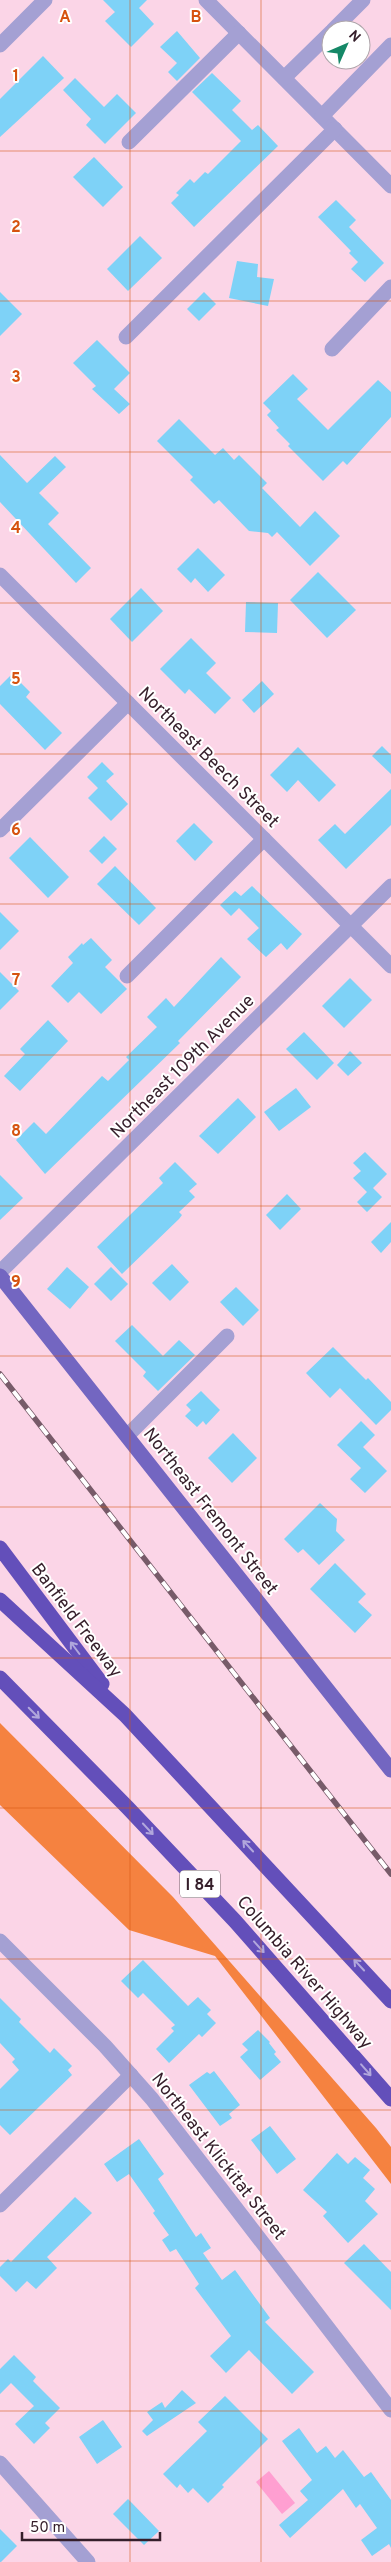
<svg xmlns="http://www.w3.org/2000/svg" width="391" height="2562" viewBox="0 0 391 2562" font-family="Overpass,sans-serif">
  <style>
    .forest { fill: #f58240 }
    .water { fill: #ff9fd1 }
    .building { fill: #7ed2f7 }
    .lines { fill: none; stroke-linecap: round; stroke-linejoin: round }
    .minor { stroke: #a4a0d3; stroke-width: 15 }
    .major { stroke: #7366c1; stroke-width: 15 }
    .highway { stroke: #634fba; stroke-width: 15 }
    .rail-casing { stroke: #775b69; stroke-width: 5.5 }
    .rail { stroke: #fff; stroke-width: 4; stroke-dasharray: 11; stroke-linecap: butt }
    .oneway { stroke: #b1a7dc }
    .grid { fill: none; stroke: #d6530f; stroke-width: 1; stroke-opacity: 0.55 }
    .labels { text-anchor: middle; stroke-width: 4; stroke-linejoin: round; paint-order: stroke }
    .shield { fill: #fff; stroke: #72626a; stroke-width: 1 }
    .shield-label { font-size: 16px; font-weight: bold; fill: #351e2a }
    .street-label { font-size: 18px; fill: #351e2a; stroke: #fff }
    .grid-label { font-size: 16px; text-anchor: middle; font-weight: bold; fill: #d6530f; stroke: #fff; stroke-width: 4; stroke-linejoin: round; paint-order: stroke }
  </style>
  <rect width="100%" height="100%" fill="#fbd5e7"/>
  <!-- forest -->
  <polygon class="forest" points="0,1723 173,1897 376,2128 391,2147 391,2184 215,1956 129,1930 0,1805"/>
  <!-- water -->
  <polygon class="water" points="269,2471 295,2503 282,2514 256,2482"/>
  <!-- building -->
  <g class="building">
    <polygon points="103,0 147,0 139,8 154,24 131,47 105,21 115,12"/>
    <polygon points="177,31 200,58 177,81 168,72 177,63 160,47"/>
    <polygon points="43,56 64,78 0,137 0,99"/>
    <polygon points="212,73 241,101 232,110 252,130 258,125 278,146 194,227 171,203 179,195 176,193 190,179 194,183 205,172 208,174 241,141 192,92"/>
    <polygon points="75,78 104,107 117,94 136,113 105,144 86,125 91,119 63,90"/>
    <polygon points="94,157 123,187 103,207 73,177"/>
    <polygon points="336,200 356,220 349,227 384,263 365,282 351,269 358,262 349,253 351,251 318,217"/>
    <polygon points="140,236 162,258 128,291 107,269"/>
    <polygon points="237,261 258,264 257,277 274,279 268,306 229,298"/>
    <polygon points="0,292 22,314 0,336"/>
    <polygon points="204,292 216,304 199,321 187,309"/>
    <polygon points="97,340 130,373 114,389 130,404 119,414 92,389 96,386 73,363"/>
    <polygon points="293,374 308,389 297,399 328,430 378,380 391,392 391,417 347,465 343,461 323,481 288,446 290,444 276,430 279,428 267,415 271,411 263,403"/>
    <polygon points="179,419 215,455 223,448 234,460 239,455 267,483 262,488 300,527 315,511 340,536 310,566 277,532 272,537 268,533 249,531 219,500 214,504 190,480 193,477 157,441"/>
    <polygon points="0,455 27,483 55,456 66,467 39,493 59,513 48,524 91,568 76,583 0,502"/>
    <polygon points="198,548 225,575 208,592 195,578 191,583 177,569"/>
    <polygon points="318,572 356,610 327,638 290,600"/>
    <polygon points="141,588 163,611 132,642 110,619"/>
    <polygon points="246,602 278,603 277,633 245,632"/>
    <polygon points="191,638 216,663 206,673 231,698 215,714 189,689 185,694 160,669"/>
    <polygon points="12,674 30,692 26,697 62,733 45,750 0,704 0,686"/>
    <polygon points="262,681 274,694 254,713 242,700"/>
    <polygon points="382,746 391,755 391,774 372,756"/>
    <polygon points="298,747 336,785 319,802 298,780 287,792 270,775"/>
    <polygon points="102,762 114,774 106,781 128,804 111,821 88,798 98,788 87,777"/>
    <polygon points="391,789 391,825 346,869 318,840 335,824 345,834"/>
    <polygon points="194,823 213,842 195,861 176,841"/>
    <polygon points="104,836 117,849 102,864 89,851"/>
    <polygon points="30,837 69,877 48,898 9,858"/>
    <polygon points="115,866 156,908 139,925 97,884"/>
    <polygon points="252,886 302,934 287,950 281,943 266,957 247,939 259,928 239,908 231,916 220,905 235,891 241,896"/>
    <polygon points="0,912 19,931 0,950"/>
    <polygon points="91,938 112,960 105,967 127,989 101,1014 79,992 68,1003 51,986 73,963 68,957 82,943 83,945"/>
    <polygon points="221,957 241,977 178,1041 180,1043 45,1174 16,1140 34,1122 46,1134 102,1076 108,1081 129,1060 126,1057 157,1027 147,1017 166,998 174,1007"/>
    <polygon points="0,972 19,991 0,1010"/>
    <polygon points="350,978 372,1000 344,1028 322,1006"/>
    <polygon points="48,1020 68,1041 20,1091 4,1076 25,1054 20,1049"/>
    <polygon points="304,1032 334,1063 317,1080 286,1049"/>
    <polygon points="350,1051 362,1063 348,1076 337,1065"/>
    <polygon points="296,1088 311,1107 279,1131 264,1112"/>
    <polygon points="238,1098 256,1117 218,1154 199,1136"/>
    <polygon points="365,1152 387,1174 373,1188 382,1197 367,1212 357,1202 367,1192 353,1178 361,1171 353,1163"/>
    <polygon points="175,1162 197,1184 189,1191 195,1197 179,1212 182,1215 179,1219 122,1274 97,1247 163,1183 159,1178"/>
    <polygon points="0,1175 23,1198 0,1220"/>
    <polygon points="287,1194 301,1209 280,1230 266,1215"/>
    <polygon points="391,1222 391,1242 381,1253 371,1242"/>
    <polygon points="172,1264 189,1282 170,1301 152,1283"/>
    <polygon points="67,1267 89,1287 70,1309 47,1289"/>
    <polygon points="111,1267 128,1284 111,1301 94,1284"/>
    <polygon points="236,1287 259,1310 243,1326 220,1302"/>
    <polygon points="132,1325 163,1356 179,1340 195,1355 158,1391 143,1376 146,1372 115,1341"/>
    <polygon points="333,1347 366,1380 368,1378 391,1402 391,1410 376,1425 340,1388 330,1398 306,1373"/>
    <polygon points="201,1391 220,1410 206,1425 203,1421 197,1427 185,1416 191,1410 186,1405"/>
    <polygon points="361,1421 375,1435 363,1447 387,1471 365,1493 350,1479 361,1468 337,1445"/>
    <polygon points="233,1433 257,1458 232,1483 208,1458"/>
    <polygon points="320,1503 337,1519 336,1531 345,1540 319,1565 303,1549 298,1553 284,1539"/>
    <polygon points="335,1563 366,1594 358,1602 372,1615 355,1633 310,1589"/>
    <polygon points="143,1960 188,2006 198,1997 211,2010 207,2014 216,2023 202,2037 199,2034 169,2063 156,2049 174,2031 171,2028 175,2025 143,1993 138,1998 121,1981"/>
    <polygon points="0,1998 21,2019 19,2022 50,2053 54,2048 72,2066 68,2070 72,2075 10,2135 0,2125 0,2089 19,2070 12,2062 15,2059 0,2043"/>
    <polygon points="258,2030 270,2042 269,2043 276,2052 274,2054 281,2062 260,2080 240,2057 248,2050 242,2044"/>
    <polygon points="214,2071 240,2105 229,2114 232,2118 220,2126 189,2085 207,2072 210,2074"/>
    <polygon points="270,2126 296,2159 277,2174 251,2140"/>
    <polygon points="139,2139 164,2174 158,2179 196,2237 201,2233 211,2248 203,2253 222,2280 235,2270 270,2318 265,2322 314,2372 292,2394 249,2350 226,2373 210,2356 231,2336 195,2288 199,2284 176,2249 170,2252 162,2240 169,2235 153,2213 155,2211 129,2174 117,2182 104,2164"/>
    <polygon points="337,2153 348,2164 355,2157 370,2170 363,2178 375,2189 365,2201 378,2214 348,2243 323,2216 327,2212 303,2190"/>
    <polygon points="75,2197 92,2213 47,2257 57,2268 36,2289 27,2281 16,2292 0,2276 0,2267 8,2259 11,2262"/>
    <polygon points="364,2244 391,2272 391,2310 344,2263"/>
    <polygon points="14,2355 36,2377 33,2381 60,2408 45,2423 50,2428 34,2444 15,2424 34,2406 11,2383 0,2394 0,2369"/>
    <polygon points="182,2390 196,2403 147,2436 142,2431 153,2420 147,2412 162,2402 165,2408"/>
    <polygon points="225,2396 268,2439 222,2485 224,2487 208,2503 193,2488 188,2493 180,2484 177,2488 163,2474 207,2431 198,2422"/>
    <polygon points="103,2420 122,2447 97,2464 79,2437"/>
    <polygon points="299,2428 317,2453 326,2446 335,2458 343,2450 364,2477 371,2472 391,2500 391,2548 389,2544 372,2556 361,2540 377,2528 360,2504 356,2508 343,2489 290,2538 279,2525 308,2500 300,2491 312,2480 282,2441"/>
    <polygon points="128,2499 159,2531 144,2545 113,2514"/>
    <polygon points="0,2529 17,2546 1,2562 0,2562"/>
  </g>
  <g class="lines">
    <!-- minor -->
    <g class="minor">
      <polyline points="206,0 391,186"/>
      <polyline points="333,30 363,0"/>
      <polyline points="0,45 45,0"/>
      <polyline points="284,78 331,32"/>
      <polyline points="322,116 391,45"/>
      <polyline points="129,142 239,33"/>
      <polyline points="126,337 335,129"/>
      <polyline points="332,349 391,287"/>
      <polyline points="0,575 391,966"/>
      <polyline points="0,830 128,703"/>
      <polyline points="127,976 264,839"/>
      <polyline points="0,1272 391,886"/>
      <polyline points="127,1436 227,1336"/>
      <polyline points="0,1941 105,2046 152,2099 391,2410"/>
      <polyline points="0,2205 131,2075"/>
      <polyline points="0,2463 88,2562"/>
    </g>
    <!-- major -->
    <polyline class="major" points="0,1276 391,1770"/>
    <!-- highway -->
    <g class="highway">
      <polyline points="0,1548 102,1684"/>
      <polyline points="0,1600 125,1715 391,2001"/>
      <polyline points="0,1678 128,1808 235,1921 391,2099"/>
    </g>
    <!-- rail casing -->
    <g class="rail-casing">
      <polyline id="rail" points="0,1374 391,1874"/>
    </g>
    <!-- rail -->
    <use href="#rail" class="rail"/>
  </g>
  <!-- one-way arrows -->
  <defs><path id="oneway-shaft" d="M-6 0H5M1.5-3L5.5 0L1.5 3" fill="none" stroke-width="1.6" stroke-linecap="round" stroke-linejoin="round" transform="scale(1.25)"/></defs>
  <g class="oneway">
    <use href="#oneway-shaft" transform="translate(75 1648) rotate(-127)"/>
    <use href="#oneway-shaft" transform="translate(34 1713) rotate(45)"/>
    <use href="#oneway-shaft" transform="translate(148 1829) rotate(47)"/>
    <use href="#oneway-shaft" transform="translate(248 1846) rotate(-133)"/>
    <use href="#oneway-shaft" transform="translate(259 1947) rotate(48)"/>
    <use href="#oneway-shaft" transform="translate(359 1965) rotate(-133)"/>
    <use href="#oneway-shaft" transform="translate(366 2070) rotate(49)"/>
  </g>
  <!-- grid -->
  <path class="grid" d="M130,0v2562M261,0v2562M0,151h391M0,301h391M0,452h391M0,603h391M0,754h391M0,904h391M0,1055h391M0,1206h391M0,1356h391M0,1507h391M0,1658h391M0,1808h391M0,1959h391M0,2110h391M0,2261h391M0,2411h391"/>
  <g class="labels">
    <!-- shield labels -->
    <rect class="shield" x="180" y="1870.5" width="40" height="27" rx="4"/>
    <g class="shield-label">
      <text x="200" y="1890">I 84</text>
    </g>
    <!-- street labels -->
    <g class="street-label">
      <text transform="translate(209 757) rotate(45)" y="6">Northeast Beech Street</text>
      <text transform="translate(182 1066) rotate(-45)" y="6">Northeast 109th Avenue</text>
      <text transform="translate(211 1511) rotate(52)" y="6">Northeast Fremont Street</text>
      <text transform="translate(77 1620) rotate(53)" y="6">Banfield Freeway</text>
      <text transform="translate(305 1972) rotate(49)" y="6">Columbia River Highway</text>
      <text transform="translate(219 2156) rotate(52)" y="6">Northeast Klickitat Street</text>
    </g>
  </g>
  <g class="grid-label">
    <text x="65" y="22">A</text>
    <text x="196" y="22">B</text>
    <text x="16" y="81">1</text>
    <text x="16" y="232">2</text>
    <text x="16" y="382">3</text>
    <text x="16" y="533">4</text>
    <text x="16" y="684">5</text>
    <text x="16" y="835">6</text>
    <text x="16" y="985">7</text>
    <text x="16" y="1136">8</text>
    <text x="16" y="1287">9</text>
  </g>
  <!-- north arrow -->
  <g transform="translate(346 45) rotate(45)"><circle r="24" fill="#ffffff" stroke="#aea5aa"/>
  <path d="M0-4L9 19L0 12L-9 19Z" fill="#158867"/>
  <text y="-8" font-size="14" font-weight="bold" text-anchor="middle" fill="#351e2a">N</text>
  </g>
  <!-- scale -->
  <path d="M22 2532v8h138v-8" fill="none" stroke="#351e2a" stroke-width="2.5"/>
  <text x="30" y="2532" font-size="15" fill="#351e2a" stroke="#ffffff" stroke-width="4" paint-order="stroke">50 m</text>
</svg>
